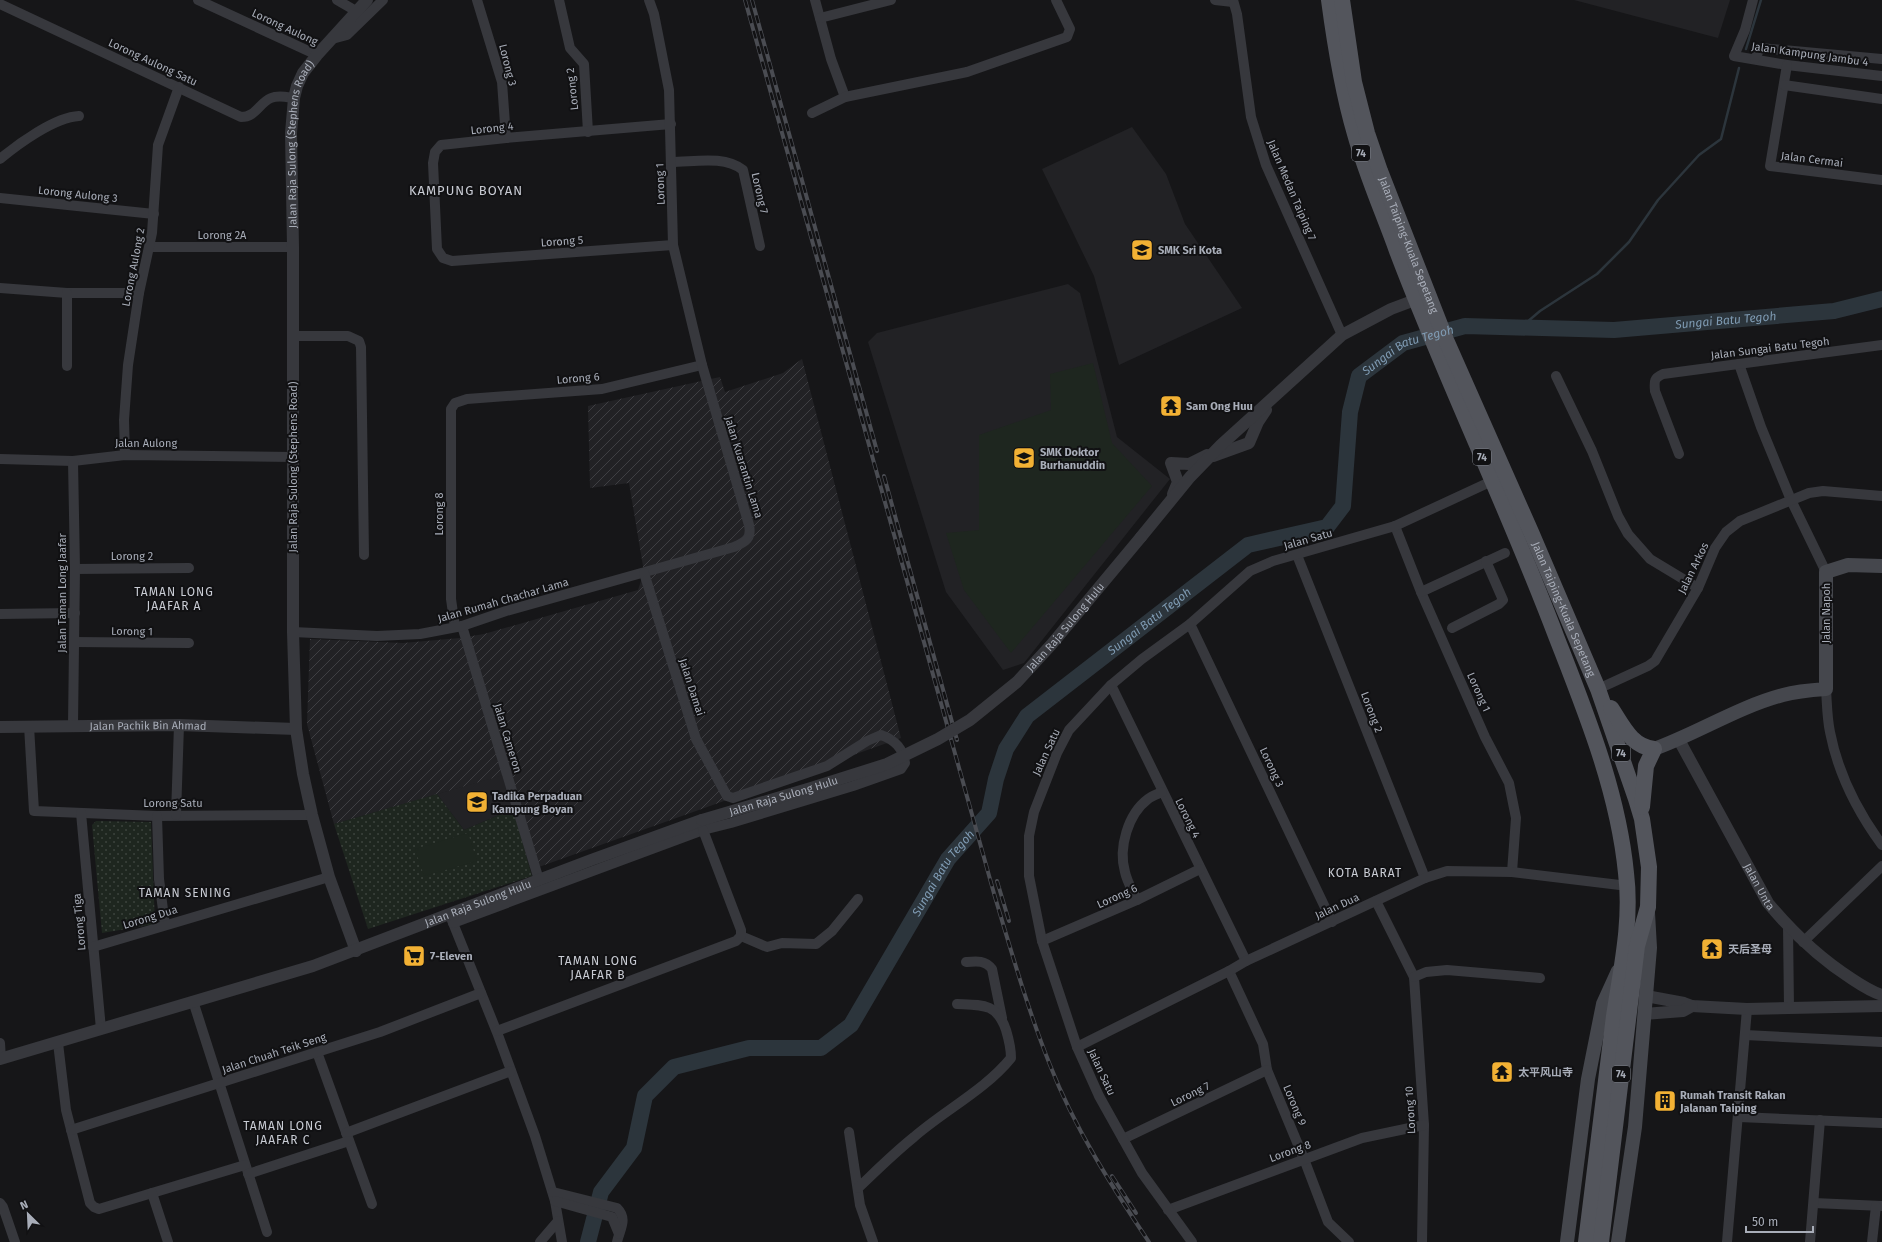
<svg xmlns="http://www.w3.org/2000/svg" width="1882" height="1242" viewBox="0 0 1882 1242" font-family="'Fira Sans','Noto Sans SC',sans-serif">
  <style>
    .built { fill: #222225 }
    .industrial { fill: url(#industrial-furrows) }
    .green { fill: url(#green-dots) }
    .pitch { fill: #1e261f }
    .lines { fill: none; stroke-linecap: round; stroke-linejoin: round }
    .stream { stroke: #2c353c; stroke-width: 2.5 }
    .river { stroke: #2c353c; stroke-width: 16 }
    .minor { stroke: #37383d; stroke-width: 10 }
    .tertiary { stroke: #37383d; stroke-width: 12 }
    .secondary { stroke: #45474d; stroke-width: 14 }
    .primary { stroke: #53555c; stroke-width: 16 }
    .rail-casing { stroke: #4a4c52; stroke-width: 4 }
    .rail { stroke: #111113; stroke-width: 2.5; stroke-dasharray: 8; stroke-linecap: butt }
    .tertiary-bridge { stroke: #37383d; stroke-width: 12 }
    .labels { text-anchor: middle; stroke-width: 4; stroke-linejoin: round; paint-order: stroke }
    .shield { fill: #111113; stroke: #7b7e86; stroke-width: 1 }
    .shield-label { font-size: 10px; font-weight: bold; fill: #a8adb8 }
    .street-label { font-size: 11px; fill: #a8adb8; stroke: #111113 }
    .poi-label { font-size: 11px; font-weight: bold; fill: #a8adb8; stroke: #111113; text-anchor: start }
    .water-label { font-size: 12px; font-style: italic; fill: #7f9bb3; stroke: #111113 }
    .neighbourhood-label { font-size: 12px; letter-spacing: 1px; fill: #c9ccd4; stroke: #111113 }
    .quarter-label { font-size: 13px; letter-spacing: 1px; fill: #c9ccd4; stroke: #111113 }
  </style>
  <defs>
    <pattern id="industrial-furrows" width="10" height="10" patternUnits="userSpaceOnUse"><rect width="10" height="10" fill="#222225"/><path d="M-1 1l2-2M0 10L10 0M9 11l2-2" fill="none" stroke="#3f3f43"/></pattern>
    <pattern id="green-dots" width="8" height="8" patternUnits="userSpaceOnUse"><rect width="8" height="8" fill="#1e261f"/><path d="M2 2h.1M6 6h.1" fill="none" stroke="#3c433d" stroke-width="1.8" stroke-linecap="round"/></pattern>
  </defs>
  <rect width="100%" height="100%" fill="#161618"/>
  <!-- built -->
  <g class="built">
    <polygon points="1574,0 1730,0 1718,38"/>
    <polygon points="1132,127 1166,174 1185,224 1242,308 1119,365 1094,276 1042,169"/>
    <polygon points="1068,284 1080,293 1117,437 1170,479 1024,663 1003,670 946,592 868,342 877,333"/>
    <polygon points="502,775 513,809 464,830 437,794"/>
  </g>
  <!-- industrial -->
  <polygon class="industrial" points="802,359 901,738 536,868 507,774 334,824 307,724 310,639 403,643 460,638 484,634 638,590 644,572 629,483 590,488 588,406 720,377 725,392 783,373"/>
  <!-- green -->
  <g class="green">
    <polygon points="437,794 464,830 513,809 532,876 368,929 334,824"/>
    <polygon points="96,821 151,822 155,924 102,933 92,825"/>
  </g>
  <!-- pitch -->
  <g class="pitch">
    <polygon points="1093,363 1112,443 1152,486 1011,653 964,590 946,533 979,530 979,435 1051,410 1050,374"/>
    <polygon points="468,833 477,861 424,876 415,849"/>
  </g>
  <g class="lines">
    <!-- stream -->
    <g class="stream">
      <polyline points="1746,49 1761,0"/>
      <polyline points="1520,328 1540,311 1597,274 1629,242 1658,200 1699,155 1721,139 1739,68"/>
    </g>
    <!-- river -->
    <path class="river" id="s1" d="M588,1242l13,-50 33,-44 11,-52 29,-29 75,-19h72l30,-23 97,-166 41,-46 7,-34 10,-30 21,-33 221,-171 79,-18 16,-21 7,-94 9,-36 44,-33 62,-17 149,4 220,-19 48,-12"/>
    <!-- minor -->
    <g class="minor">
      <polyline points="198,0 317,55"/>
      <polyline points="337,0 356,11"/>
      <polyline points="477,0 502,82 506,138"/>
      <polyline points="559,0 570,48 584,64 588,132"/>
      <polyline points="815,0 831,59 845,97"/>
      <polyline points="1215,0 1233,2"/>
      <polyline points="1233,0 1237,14 1251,117 1266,165 1342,335"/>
      <polyline points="1753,0 1745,30 1734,56 1787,65 1882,76"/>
      <path d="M0,4l241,113c15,0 18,-14 30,-19 7,-3 15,-1 23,0"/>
      <polyline points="820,18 891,0"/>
      <polyline points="332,39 347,35 383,0"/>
      <polyline points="1755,59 1760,48 1882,59"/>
      <polyline points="1787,65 1770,166 1882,180"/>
      <polyline points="1784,85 1882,99"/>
      <polyline points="812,113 845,97 967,72 1067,37 1070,29 1056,0"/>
      <polyline points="671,124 506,138 441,145 435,152 433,163 437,249 443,258 452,261 673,245"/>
      <path d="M0,159c18,-15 55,-42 79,-43"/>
      <path d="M671,162c23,0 53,-7 72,8l17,76"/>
      <polyline points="0,198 154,214"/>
      <polyline points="150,247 293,247"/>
      <polyline points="0,288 67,293 139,293"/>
      <polyline points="293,336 348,336 359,341 361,347 364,555"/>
      <polyline points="1739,364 1761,427 1791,500 1826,572"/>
      <polyline points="67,366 67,293"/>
      <polyline points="1556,376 1592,451 1618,516 1628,534 1650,559 1698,588"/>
      <path d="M1679,454l-24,-63c-1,-10 -1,-13 8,-17l219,-29"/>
      <polyline points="125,455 124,420 128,365 139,293 152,233 158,145 179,87"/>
      <polyline points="0,459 73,461 125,455 293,457"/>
      <polyline points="1395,526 1421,592 1485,737 1509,783 1516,818 1512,872"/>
      <polyline points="1297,555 1425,878"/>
      <polyline points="75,569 189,568"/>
      <polyline points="1421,592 1505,553"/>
      <polyline points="0,614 75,613"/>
      <polyline points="1190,624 1332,922"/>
      <polyline points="462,626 539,880"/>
      <polyline points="455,627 451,599 451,409 455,403 467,399 602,389 702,365"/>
      <polyline points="1452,628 1499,604 1503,600 1486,561"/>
      <path d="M293,632l84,4 43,-2 42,-8 44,-15 228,-64c11,-5 18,-8 15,-22l-47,-160 -29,-120 -4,-155 -15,-76 -5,-14"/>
      <polyline points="74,642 189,643"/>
      <polyline points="1111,685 1246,961"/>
      <polyline points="1598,689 1648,666 1655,661 1698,588 1715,548 1726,532 1740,521 1809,493 1823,491 1882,496"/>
      <path d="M1826,689c1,14 1,29 4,43 8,41 27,79 52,113"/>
      <polyline points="73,724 75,569 73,461"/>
      <polyline points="29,726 34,811 157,816 312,815"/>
      <polyline points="81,813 101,1029"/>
      <polyline points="176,815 179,725"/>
      <polyline points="157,816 159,879 165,925"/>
      <path d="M1137,900c-4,-9 -10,-18 -12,-28 -7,-24 3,-58 23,-73 4,-3 10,-5 14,-7"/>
      <polyline points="1376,901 1414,977 1424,1125 1422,1242"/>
      <polyline points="451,918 498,1035 535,1136 555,1201 562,1242"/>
      <path d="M453,923l250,-93 28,-7 122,-37 48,-17 4,-6c-2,-15 -10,-23 -24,-28l-14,6 -40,25 -94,32 -6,-2 -31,-57 -52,-166"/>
      <polyline points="1788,927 1789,1008"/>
      <polyline points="741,936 767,947 782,943 816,944 832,931 858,899"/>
      <polyline points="1042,941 1137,900 1200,869"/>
      <polyline points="1803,942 1882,866"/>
      <polyline points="93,947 329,877"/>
      <path d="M966,962c11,-1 19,-2 26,7l10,49"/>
      <polyline points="1229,971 1263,1044 1267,1070 1304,1159 1328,1222 1349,1242"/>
      <polyline points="1414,977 1426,972 1447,970 1540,978"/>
      <polyline points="193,1001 267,1232"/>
      <polyline points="497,1031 736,941 741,936 741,930 703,830"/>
      <polyline points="1745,1035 1882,1042"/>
      <polyline points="0,1043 1,1059"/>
      <polyline points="58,1043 66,1110 90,1203 94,1207 99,1209 245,1165"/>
      <polyline points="1077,1047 1229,971 1246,961 1425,878 1447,871 1512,872 1628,886"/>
      <polyline points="317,1052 372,1204"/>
      <polyline points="1739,1117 1882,1123"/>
      <polyline points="71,1130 380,1032 481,993"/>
      <polyline points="849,1132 860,1205 873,1242"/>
      <polyline points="346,1133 511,1071"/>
      <polyline points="1123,1139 1267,1070"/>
      <polyline points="248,1174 349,1141"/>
      <path d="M858,1188c18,-17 36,-35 56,-51 31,-27 71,-47 97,-79 0,-10 -2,-18 -5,-28 -9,-27 -24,-25 -49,-26"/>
      <path d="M553,1192l64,16c11,11 3,21 0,34"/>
      <polyline points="152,1193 168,1242"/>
      <polyline points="555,1201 612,1217 619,1234"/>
      <polyline points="0,1203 3,1207 15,1242"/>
      <polyline points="1814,1203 1882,1206"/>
      <polyline points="1168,1210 1362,1138 1424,1125"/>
      <polyline points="540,1242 558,1221"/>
      <polyline points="1192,1242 1142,1173 1099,1096 1077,1047 1042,941 1029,876 1029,836 1034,812 1057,753 1069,730 1111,685 1142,659 1190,624 1250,571 1273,561 1395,526 1492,481"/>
      <polyline points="1727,1242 1747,1009"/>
      <polyline points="1810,1242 1820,1120"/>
      <polyline points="1872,1242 1876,1206"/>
    </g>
    <!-- tertiary -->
    <g class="tertiary">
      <polyline points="1213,456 1249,443 1258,422 1266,410"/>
      <polyline points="1173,494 1178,482 1171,463 1189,464 1207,455"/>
      <polyline points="1141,537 1190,477 1221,445 1342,335 1391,309 1423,297"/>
      <path id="s2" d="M0,727l179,-2 117,4"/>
      <path id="s3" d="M1679,740l89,163c25,30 51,55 84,76 9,6 20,13 30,16"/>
      <path id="s4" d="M356,951l-27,-74 -17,-62 -9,-41 -7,-45 -3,-97v-385l-2,-114 3,-35 3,-12 6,-13 14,-18 50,-55"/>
      <polyline points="1646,996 1684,1003 1692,1006 1747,1009 1882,1006"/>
      <polyline points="1644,1014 1683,1011 1692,1006"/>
      <path id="s5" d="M0,1059l313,-93 278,-106 111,-40"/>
    </g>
    <!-- secondary -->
    <g class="secondary">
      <path d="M1654,749c44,-16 84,-42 129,-54 14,-4 28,-5 43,-6v-117l22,-7 34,1"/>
      <polyline points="1567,1242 1588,1079 1603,1004 1618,971"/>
      <polyline points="1618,1242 1635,1127 1650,948 1648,913"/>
    </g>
    <!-- primary -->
    <g class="primary">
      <path d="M1329,0c6,45 13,90 26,134 11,40 28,78 42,117 49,130 110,255 159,385 30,77 62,155 70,237 6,48 -5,96 -12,143 -10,75 -18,151 -28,226"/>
      <path id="s6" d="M1342,0l12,82 13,51 13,38 66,169 85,192 67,157 38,110 6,20 7,48 -1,40 -11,39 -36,296"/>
      <path d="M1611,708c12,18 20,38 43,41l-8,17 -4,41"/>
    </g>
    <!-- rail casing -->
    <g class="rail-casing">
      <g id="rail">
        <path d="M745,0l250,897c17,57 33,113 55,168 24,62 62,122 99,177"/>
        <polyline points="752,0 877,451"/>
        <polyline points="884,476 957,740"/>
        <polyline points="997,881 1009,921"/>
        <polyline points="1112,1176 1136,1213"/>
      </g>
    </g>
    <!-- rail -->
    <use href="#rail" class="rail"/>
    <!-- tertiary-bridge -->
    <path class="tertiary-bridge" id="s7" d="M702,820l109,-32 76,-24 51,-25 32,-19 47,-38 34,-37 90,-108"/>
  </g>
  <!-- icons -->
  <defs>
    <g id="school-square" transform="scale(1.15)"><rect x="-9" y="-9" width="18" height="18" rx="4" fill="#f2b134" stroke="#111113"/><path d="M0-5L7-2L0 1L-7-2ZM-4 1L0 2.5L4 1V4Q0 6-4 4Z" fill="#111"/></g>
    <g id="temple-square" transform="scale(1.15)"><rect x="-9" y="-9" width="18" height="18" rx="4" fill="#f2b134" stroke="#111113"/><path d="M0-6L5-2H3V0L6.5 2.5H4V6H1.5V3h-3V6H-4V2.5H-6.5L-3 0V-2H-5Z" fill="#111"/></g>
    <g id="supermarket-square" transform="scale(1.15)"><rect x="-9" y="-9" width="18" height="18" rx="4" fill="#f2b134" stroke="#111113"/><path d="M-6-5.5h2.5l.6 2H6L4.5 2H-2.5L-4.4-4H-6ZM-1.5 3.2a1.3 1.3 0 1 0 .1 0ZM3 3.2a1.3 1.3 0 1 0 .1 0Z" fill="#111"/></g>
    <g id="building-square" transform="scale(1.15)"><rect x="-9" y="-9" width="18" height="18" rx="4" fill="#f2b134" stroke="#111113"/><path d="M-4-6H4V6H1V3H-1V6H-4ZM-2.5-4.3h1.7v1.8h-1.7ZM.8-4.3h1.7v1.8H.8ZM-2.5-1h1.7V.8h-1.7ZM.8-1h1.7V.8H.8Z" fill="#111"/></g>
  </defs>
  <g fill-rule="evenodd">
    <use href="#school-square" x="1142" y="250"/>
    <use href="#temple-square" x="1171" y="406"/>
    <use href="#school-square" x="1024" y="458"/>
    <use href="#school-square" x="477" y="802"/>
    <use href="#temple-square" x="1712" y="949"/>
    <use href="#supermarket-square" x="414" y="956"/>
    <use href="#temple-square" x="1502" y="1072"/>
    <use href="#building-square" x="1665" y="1101"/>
  </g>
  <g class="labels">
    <!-- shield labels -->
    <g class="shield">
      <rect x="1352" y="145" width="18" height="16" rx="3"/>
      <rect x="1473" y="449" width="18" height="16" rx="3"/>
      <rect x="1612" y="745" width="18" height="16" rx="3"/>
      <rect x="1612" y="1066" width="18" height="16" rx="3"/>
    </g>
    <g class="shield-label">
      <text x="1361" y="157">74</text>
      <text x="1482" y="461">74</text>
      <text x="1621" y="757">74</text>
      <text x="1621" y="1078">74</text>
    </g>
    <!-- street labels -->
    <g class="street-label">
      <text transform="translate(285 27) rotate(25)" y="4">Lorong Aulong</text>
      <text transform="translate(1810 54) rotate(8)" y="4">Jalan Kampung Jambu 4</text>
      <text transform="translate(153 62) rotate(25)" y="4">Lorong Aulong Satu</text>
      <text transform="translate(508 65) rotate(76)" y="4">Lorong 3</text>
      <text transform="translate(572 89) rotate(-96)" y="4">Lorong 2</text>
      <text transform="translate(492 128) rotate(-6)" y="4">Lorong 4</text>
      <text dy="4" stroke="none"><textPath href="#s4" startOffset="817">Jalan Raja Sulong (Stephens Road)</textPath></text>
      <text transform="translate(1812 159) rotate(7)" y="4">Jalan Cermai</text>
      <text transform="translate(660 184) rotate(-92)" y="4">Lorong 1</text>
      <text transform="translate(1292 190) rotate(67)" y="4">Jalan Medan Taiping 7</text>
      <text transform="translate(760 193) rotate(77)" y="4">Lorong 7</text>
      <text transform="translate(78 194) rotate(6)" y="4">Lorong Aulong 3</text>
      <text x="222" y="239">Lorong 2A</text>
      <text transform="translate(562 241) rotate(-4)" y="4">Lorong 5</text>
      <text dy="4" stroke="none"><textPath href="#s6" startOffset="255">Jalan Taiping-Kuala Sepetang</textPath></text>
      <text transform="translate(133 267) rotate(-79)" y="4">Lorong Aulong 2</text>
      <text transform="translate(1770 348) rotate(-7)" y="4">Jalan Sungai Batu Tegoh</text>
      <text transform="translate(578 378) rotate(-5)" y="4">Lorong 6</text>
      <text x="146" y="447">Jalan Aulong</text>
      <text transform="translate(293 467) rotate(-90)" y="4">Jalan Raja Sulong (Stephens Road)</text>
      <text transform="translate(744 467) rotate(73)" y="4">Jalan Kuarantin Lama</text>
      <text transform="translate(439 514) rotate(-90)" y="4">Lorong 8</text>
      <text transform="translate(1308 539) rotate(-16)" y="4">Jalan Satu</text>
      <text x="132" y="560">Lorong 2</text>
      <text transform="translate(1693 568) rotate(-64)" y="4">Jalan Arkos</text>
      <text transform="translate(62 593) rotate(-90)" y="4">Jalan Taman Long Jaafar</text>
      <text transform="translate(503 600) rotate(-16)" y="4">Jalan Rumah Chachar Lama</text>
      <text dy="4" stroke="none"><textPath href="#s6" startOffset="651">Jalan Taiping-Kuala Sepetang</textPath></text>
      <text transform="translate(1826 613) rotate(-90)" y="4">Jalan Napoh</text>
      <text dy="4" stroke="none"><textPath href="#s7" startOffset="421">Jalan Raja Sulong Hulu</textPath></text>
      <text transform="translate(132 631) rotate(1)" y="4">Lorong 1</text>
      <text transform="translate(692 687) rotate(72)" y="4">Jalan Damai</text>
      <text transform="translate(1479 692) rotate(66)" y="4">Lorong 1</text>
      <text transform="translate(1372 712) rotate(69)" y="4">Lorong 2</text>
      <text dy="4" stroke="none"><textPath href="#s2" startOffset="148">Jalan Pachik Bin Ahmad</textPath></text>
      <text transform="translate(508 738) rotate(73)" y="4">Jalan Cameron</text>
      <text transform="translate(1046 752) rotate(-65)" y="4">Jalan Satu</text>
      <text transform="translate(1272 767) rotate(65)" y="4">Lorong 3</text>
      <text dy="4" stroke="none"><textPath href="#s7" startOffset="85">Jalan Raja Sulong Hulu</textPath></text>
      <text x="173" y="807">Lorong Satu</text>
      <text transform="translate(1188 818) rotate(64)" y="4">Lorong 4</text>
      <text dy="4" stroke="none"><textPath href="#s3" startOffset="167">Jalan Unta</textPath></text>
      <text transform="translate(1117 896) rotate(-24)" y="4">Lorong 6</text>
      <text dy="4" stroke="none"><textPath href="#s5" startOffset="503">Jalan Raja Sulong Hulu</textPath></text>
      <text transform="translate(1337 906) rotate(-25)" y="4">Jalan Dua</text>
      <text transform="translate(150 917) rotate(-17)" y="4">Lorong Dua</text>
      <text transform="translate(79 922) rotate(-95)" y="4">Lorong Tiga</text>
      <text transform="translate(274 1053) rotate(-18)" y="4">Jalan Chuah Teik Seng</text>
      <text transform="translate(1102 1072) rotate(65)" y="4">Jalan Satu</text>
      <text transform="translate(1190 1094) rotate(-26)" y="4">Lorong 7</text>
      <text transform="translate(1295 1105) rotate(67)" y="4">Lorong 9</text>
      <text transform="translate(1410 1110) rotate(-93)" y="4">Lorong 10</text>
      <text transform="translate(1290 1151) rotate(-20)" y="4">Lorong 8</text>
    </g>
    <!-- poi labels -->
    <g class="poi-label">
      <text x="1158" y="254">SMK Sri Kota</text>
      <text x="1186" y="410">Sam Ong Huu</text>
      <text x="1040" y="456">SMK Doktor<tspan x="1040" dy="13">Burhanuddin</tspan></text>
      <text x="492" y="800">Tadika Perpaduan<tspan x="492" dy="13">Kampung Boyan</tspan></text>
      <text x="1728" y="953">天后圣母</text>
      <text x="430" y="960">7-Eleven</text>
      <text x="1518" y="1076">太平风山寺</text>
      <text x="1680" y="1099">Rumah Transit Rakan<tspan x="1680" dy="13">Jalanan Taiping</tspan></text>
    </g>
    <!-- water labels -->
    <g class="water-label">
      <text dy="4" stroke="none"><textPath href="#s1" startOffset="1646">Sungai Batu Tegoh</textPath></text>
      <text dy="4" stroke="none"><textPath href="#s1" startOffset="1322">Sungai Batu Tegoh</textPath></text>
      <text dy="4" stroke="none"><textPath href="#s1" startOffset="902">Sungai Batu Tegoh</textPath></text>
      <text dy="4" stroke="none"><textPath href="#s1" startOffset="566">Sungai Batu Tegoh</textPath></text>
    </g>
    <!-- neighbourhood labels -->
    <g class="neighbourhood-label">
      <text x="174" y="596">TAMAN LONG<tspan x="174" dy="14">JAAFAR A</tspan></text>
      <text x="1365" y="877">KOTA BARAT</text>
      <text x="185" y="897">TAMAN SENING</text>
      <text x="598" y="965">TAMAN LONG<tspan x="598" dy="14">JAAFAR B</tspan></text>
      <text x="283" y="1130">TAMAN LONG<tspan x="283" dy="14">JAAFAR C</tspan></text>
    </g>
    <!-- quarter labels -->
    <g class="quarter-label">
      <text x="466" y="195">KAMPUNG BOYAN</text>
    </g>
  </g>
  <!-- north arrow -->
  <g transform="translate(28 1214) rotate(336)" stroke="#111113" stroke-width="3" paint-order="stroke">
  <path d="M0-3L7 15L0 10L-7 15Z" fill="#a8adb8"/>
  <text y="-6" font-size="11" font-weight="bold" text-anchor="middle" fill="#a8adb8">N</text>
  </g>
  <!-- scale -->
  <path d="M1746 1226v6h67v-6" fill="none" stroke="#a8adb8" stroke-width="2"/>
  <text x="1752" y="1226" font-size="12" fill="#a8adb8" stroke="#111113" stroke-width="3" paint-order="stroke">50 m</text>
</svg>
